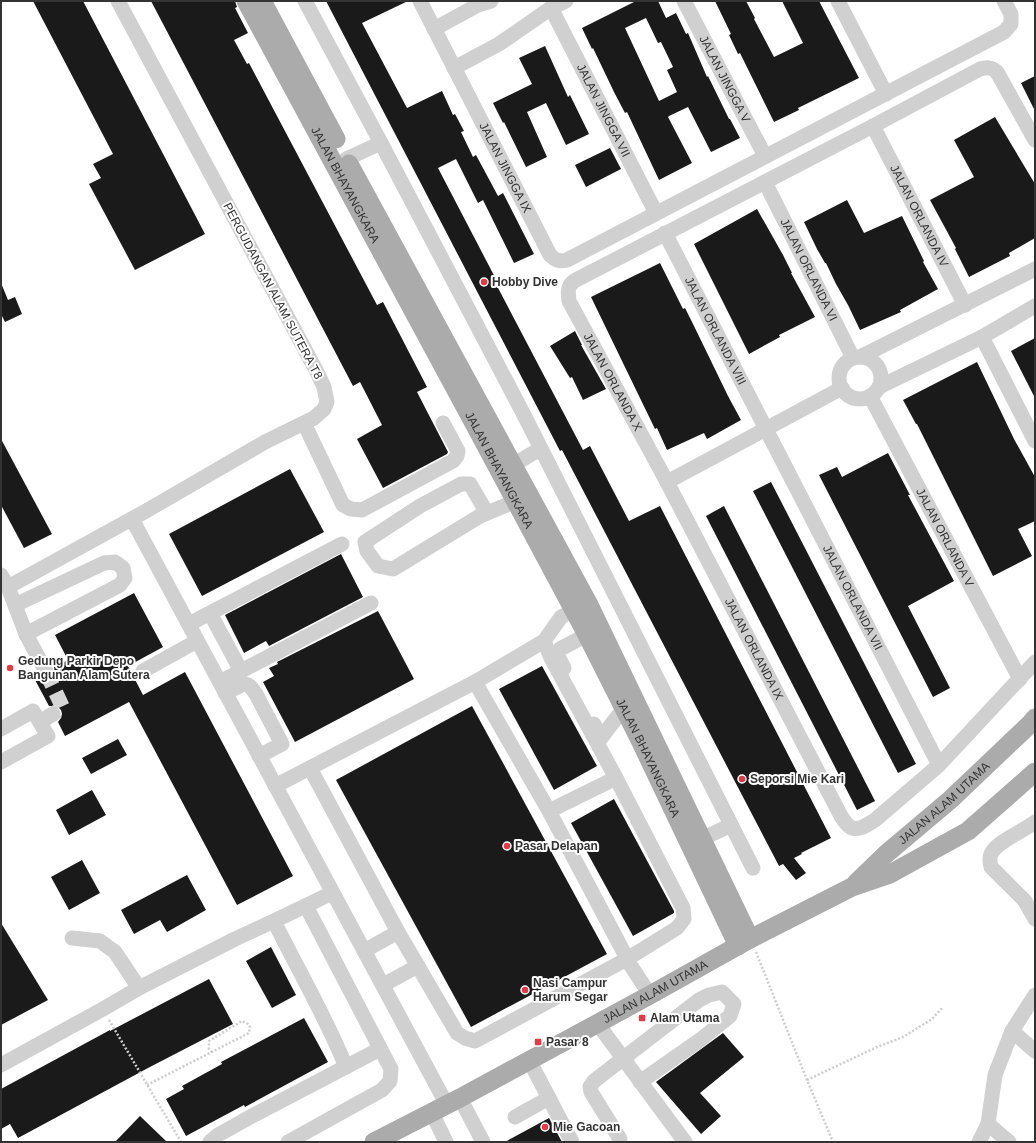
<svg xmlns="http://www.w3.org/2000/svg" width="1036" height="1143" viewBox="0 0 1036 1143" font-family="Helvetica,sans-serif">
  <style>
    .building { fill: #1a1a1a; fill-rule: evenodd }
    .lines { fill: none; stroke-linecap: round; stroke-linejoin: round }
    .minor-tunnel { stroke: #d6d6d6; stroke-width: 15; stroke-dasharray: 15 8; stroke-linecap: butt }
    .path { stroke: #cdcdcd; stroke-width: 2.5; stroke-dasharray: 2 2; stroke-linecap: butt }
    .minor { stroke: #d0d0d0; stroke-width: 15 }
    .major { stroke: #ababab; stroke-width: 19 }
    .poi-dot { fill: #e63946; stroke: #fff; stroke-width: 1.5 }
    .labels { text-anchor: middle; stroke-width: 4; stroke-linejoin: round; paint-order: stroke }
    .street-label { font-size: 12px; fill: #333; stroke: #fff }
    .poi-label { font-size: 12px; font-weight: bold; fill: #333; stroke: #fff; text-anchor: start }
  </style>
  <rect width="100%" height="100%" fill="#fff"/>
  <!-- building -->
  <g class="building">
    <polygon points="33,1 83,1 205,234 135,270 89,184 101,178 93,164 113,154"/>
    <polygon points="151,1 235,1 237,7 235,8 248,33 234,40 247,64 249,63 377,305 383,302 427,387 417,392 448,452 447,454 383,488 357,439 382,425 360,382 353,386"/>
    <polygon points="326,1 408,1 362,23 407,108 442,91 453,115 455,114 464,131 461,132 473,157 476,155 498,196 503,193 534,254 514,263 483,200 478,203 456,159 438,168 499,285 497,286 583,450 590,446 629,521 660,506 831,838 801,853 802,854 794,858 806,873 796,880 783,864 779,866 562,450 560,451"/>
    <path d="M636,1h22l8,17 10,-5 10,21 2,-1 19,44 1,-1 21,43h1l10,19 -29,14 -23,-45 -19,9 -1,1 24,46 -33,17 -32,-68 -2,1 -11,-21 -21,-44 -1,1 -10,-21zM646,18l12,25 3,-1 12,25 -6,3 10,22 -18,9 -34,-73z"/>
    <polygon points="715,1 746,1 755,18 754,19 774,57 803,43 782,1 819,1 859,78 798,108 799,110 774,122 740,53 738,54 729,35 731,34"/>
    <polygon points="545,46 568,97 570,95 589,134 566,145 546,103 527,112 547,157 526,167 504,122 503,123 493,103 532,84 519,58"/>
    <polygon points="1035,76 1035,111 1021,83"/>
    <polygon points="995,117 1035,184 1035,238 1009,253 1010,256 969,277 955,249 956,248 930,200 974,177 954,140"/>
    <polygon points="610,148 621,169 586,187 575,165"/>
    <polygon points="847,200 864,233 902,216 924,261 923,262 938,289 900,310 901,312 860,330 848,305 836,284 826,263 825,263 817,249 804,222"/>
    <polygon points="757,209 783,255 792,273 791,273 815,317 779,335 780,337 749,354 694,244"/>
    <polygon points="660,263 683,309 685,308 694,326 728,396 741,420 707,439 704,433 667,450 657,428 655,429 591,297"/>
    <polygon points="1,283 8,300 15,297 22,314 5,322 1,314"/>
    <polygon points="575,331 582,345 581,345 606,389 583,400 572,377 570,378 550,346"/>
    <polygon points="1035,338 1035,398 1011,351"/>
    <polygon points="977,362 1014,439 1035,477 1035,521 1018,529 1032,556 993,576 917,424 916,424 903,400"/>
    <polygon points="1,439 52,534 24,548 1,505"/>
    <polygon points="888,453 910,495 908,495 954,581 908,606 950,688 933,697 819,475 837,467 842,477"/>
    <polygon points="290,469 324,532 202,596 169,534"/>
    <polygon points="771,482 916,764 898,773 753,491"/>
    <polygon points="724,506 875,801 857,810 706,516"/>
    <polygon points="341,554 363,597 269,646 266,641 244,653 225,615"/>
    <polygon points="134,593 163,647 128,666 143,695 185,672 293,876 237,905 129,702 65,736 58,722 61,718 62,714 61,710 57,706 49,706 34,678 38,676 42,680 46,681 51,680 54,676 55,673 54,667 68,660 55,635"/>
    <polygon points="378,611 414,679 295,742 263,682 274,676 269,668 278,664 277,662"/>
    <polygon points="542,666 597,766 554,790 499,689"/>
    <polygon points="472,706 607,954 471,1027 336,780"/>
    <polygon points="118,739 127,755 91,774 82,758"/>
    <polygon points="92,790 106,815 69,835 56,810"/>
    <polygon points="614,799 674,911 674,913 633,936 571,823"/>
    <polygon points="82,860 100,893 69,910 51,877"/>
    <polygon points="187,875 206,910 167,932 160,920 134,934 121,910"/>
    <polygon points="1,923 48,1000 1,1025"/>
    <polygon points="271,947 296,995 272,1008 246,961"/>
    <polygon points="209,979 233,1024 148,1068 18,1138 10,1124 1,1129 1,1089 110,1030 110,1031"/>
    <polygon points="304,1018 328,1062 245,1107 244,1105 186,1136 166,1099 184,1089 182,1086 222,1064 221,1062"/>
    <polygon points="723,1033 744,1057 700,1093 721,1116 701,1134 656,1082"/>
    <polygon points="140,1116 167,1142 115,1142"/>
    <polygon points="549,1118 562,1142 505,1142"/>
  </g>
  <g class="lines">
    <!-- minor-tunnel -->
    <polyline class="minor-tunnel" points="46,672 63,708 53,714"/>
    <!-- path -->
    <g class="path">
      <polyline points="756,952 807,1080 833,1142"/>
      <polyline points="109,1020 181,1142"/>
      <polyline points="807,1080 877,1047 903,1037 932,1019 943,1007"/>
      <polyline points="147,1085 249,1033 250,1027 248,1024 242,1021 209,1041 209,1049 212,1052"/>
    </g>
    <!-- minor -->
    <g class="minor">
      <polyline points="305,1 381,143 523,413 753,868"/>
      <path id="s1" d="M420,1l130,254c5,5 9,7 17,5l437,-228 7,-8v-10l-7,-13"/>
      <path id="s2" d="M684,1l81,155"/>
      <polyline points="838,1 886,94"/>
      <path id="s3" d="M551,8l105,205"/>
      <polyline points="434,29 478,5 491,1"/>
      <polyline points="454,68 499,44 551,8 566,1"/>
      <path id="s4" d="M873,126l92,179"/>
      <path id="s5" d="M1035,140l-38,-68c-6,-5 -10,-5 -17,-3l-107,57 -299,155c-7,6 -6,11 -5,20l98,181 174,334c2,3 5,8 8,10 8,7 19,-2 26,-6l64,-55 96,-103"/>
      <polyline points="346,159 381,143"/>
      <path id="s6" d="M765,182l88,176"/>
      <path id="s7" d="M665,233l274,532"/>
      <polyline points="982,337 1035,441"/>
      <polyline points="860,357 1035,269"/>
      <circle cx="860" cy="378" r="21"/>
      <polyline points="879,387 982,337 1035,306"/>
      <path id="s8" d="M870,396l150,283"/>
      <polyline points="304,423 343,505 351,509 362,510 453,461 457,456 458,451 443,423"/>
      <polyline points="513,465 540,449"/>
      <polyline points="667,482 842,388"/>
      <polyline points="487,513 470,484 461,484 420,506 365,542 367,551 378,566 393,569 480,516 516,501"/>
      <polyline points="132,519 447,1105"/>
      <polyline points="1,575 8,587 26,634 46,672"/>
      <polyline points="8,587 146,511 265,442 314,418 324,409 327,402 324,387 317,372 118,1"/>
      <polyline points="15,605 104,563 115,562 123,568 125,578 120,585 26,634"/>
      <polyline points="210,613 241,671"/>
      <polyline points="189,624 342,544"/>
      <polyline points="564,668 557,654 560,649 596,630"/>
      <polyline points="143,671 197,641"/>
      <polyline points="220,682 371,603"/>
      <polyline points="475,682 549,811 631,966 650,995"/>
      <path d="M225,693l19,-9c6,0 8,5 12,10l26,50 -23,12"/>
      <polyline points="40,722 53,714"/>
      <polyline points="594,724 601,738 624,708"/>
      <polyline points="1,729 33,711 48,736 1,762"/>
      <polyline points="310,768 398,932 457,1033 465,1038 475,1041 627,959 677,928 684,919 683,908 616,778 551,658 544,641"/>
      <polyline points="275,786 475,682 544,641 561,617 583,605"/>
      <polyline points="549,811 616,778"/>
      <path d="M1035,822c-11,9 -38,19 -44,32 -2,4 -1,9 0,13l34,34 10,18"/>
      <polyline points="702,839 731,825"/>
      <polyline points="274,921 332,893"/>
      <polyline points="72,938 100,941 115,952 139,988"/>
      <polyline points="364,951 398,932"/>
      <polyline points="383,985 418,966"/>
      <polyline points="597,1023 685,1142"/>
      <polyline points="1012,1031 1035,1051"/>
      <polyline points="529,1060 572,1142"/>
      <path d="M1,1065l102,-56 36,-21 96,-49 39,-18c24,49 52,96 72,146"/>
      <polyline points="460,1098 483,1142"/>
      <polyline points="432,1113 446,1142"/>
      <polyline points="515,1117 549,1098"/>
      <polyline points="988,1124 1009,1142"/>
      <polyline points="620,1139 591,1092 590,1087 594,1081 699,1000 709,995 722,992 734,1004 730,1016 700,1040 640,1082"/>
      <polyline points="210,1142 218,1135 252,1116 380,1049"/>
      <polyline points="288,1142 382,1090 390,1081 391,1069 306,906"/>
      <polyline points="979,1142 988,1124 995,1075 1012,1031 1035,995"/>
    </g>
    <!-- major -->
    <g class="major">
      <path id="s9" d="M246,1l230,426 108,202 56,111 98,206"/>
      <polyline points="262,1 336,139"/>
      <polyline points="349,164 588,603 750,939"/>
      <path id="s10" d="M856,883l30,-29 64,-54 80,-76 5,-6"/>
      <path id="s11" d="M374,1142l86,-44 190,-103 100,-56 102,-52 38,-13 78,-43 67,-59"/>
    </g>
  </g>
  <!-- markers -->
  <g class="poi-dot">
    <circle cx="484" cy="282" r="4"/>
    <circle cx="10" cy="668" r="4"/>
    <circle cx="742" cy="779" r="4"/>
    <circle cx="507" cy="846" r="4"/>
    <circle cx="525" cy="990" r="4"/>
    <rect x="638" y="1014" width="8" height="8" rx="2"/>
    <rect x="534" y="1038" width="8" height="8" rx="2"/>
    <circle cx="545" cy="1127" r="4"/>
  </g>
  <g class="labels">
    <!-- street labels -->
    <g class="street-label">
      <text dy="4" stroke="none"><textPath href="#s2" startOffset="88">JALAN JINGGA V</textPath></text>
      <text dy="4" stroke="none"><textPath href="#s3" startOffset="115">JALAN JINGGA VII</textPath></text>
      <text dy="4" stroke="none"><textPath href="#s1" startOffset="187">JALAN JINGGA IX</textPath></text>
      <text dy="4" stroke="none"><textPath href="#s9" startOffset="209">JALAN BHAYANGKARA</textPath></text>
      <text dy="4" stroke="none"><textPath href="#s4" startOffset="101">JALAN ORLANDA IV</textPath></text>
      <text dy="4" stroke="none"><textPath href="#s6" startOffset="98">JALAN ORLANDA VI</textPath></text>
      <text transform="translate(273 291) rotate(62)" y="4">PERGUDANGAN ALAM SUTERA T8</text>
      <text dy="4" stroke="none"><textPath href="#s7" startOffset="110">JALAN ORLANDA VIII</textPath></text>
      <text dy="4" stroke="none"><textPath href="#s5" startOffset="668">JALAN ORLANDA X</textPath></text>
      <text dy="4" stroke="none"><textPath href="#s9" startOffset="533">JALAN BHAYANGKARA</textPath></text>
      <text dy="4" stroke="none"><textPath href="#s8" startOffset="160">JALAN ORLANDA V</textPath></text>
      <text dy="4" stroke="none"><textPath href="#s7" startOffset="410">JALAN ORLANDA VII</textPath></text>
      <text dy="4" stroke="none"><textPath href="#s5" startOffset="970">JALAN ORLANDA IX</textPath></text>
      <text dy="4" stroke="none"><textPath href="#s9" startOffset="857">JALAN BHAYANGKARA</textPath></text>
      <text dy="4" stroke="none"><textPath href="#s10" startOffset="119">JALAN ALAM UTAMA</textPath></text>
      <text dy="4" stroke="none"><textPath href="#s11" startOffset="319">JALAN ALAM UTAMA</textPath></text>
    </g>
    <!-- poi labels -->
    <g class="poi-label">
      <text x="492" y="286">Hobby Dive</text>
      <text x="18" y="665">Gedung Parkir Depo<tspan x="18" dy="14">Bangunan Alam Sutera</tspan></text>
      <text x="750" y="783">Seporsi Mie Kari</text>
      <text x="515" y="850">Pasar Delapan</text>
      <text x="533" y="987">Nasi Campur<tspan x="533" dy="14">Harum Segar</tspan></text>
      <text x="650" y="1022">Alam Utama</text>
      <text x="546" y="1046">Pasar 8</text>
      <text x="553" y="1131">Mie Gacoan</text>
    </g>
  </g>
  <!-- border -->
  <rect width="1036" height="1143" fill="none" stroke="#333333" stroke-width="4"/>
</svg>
